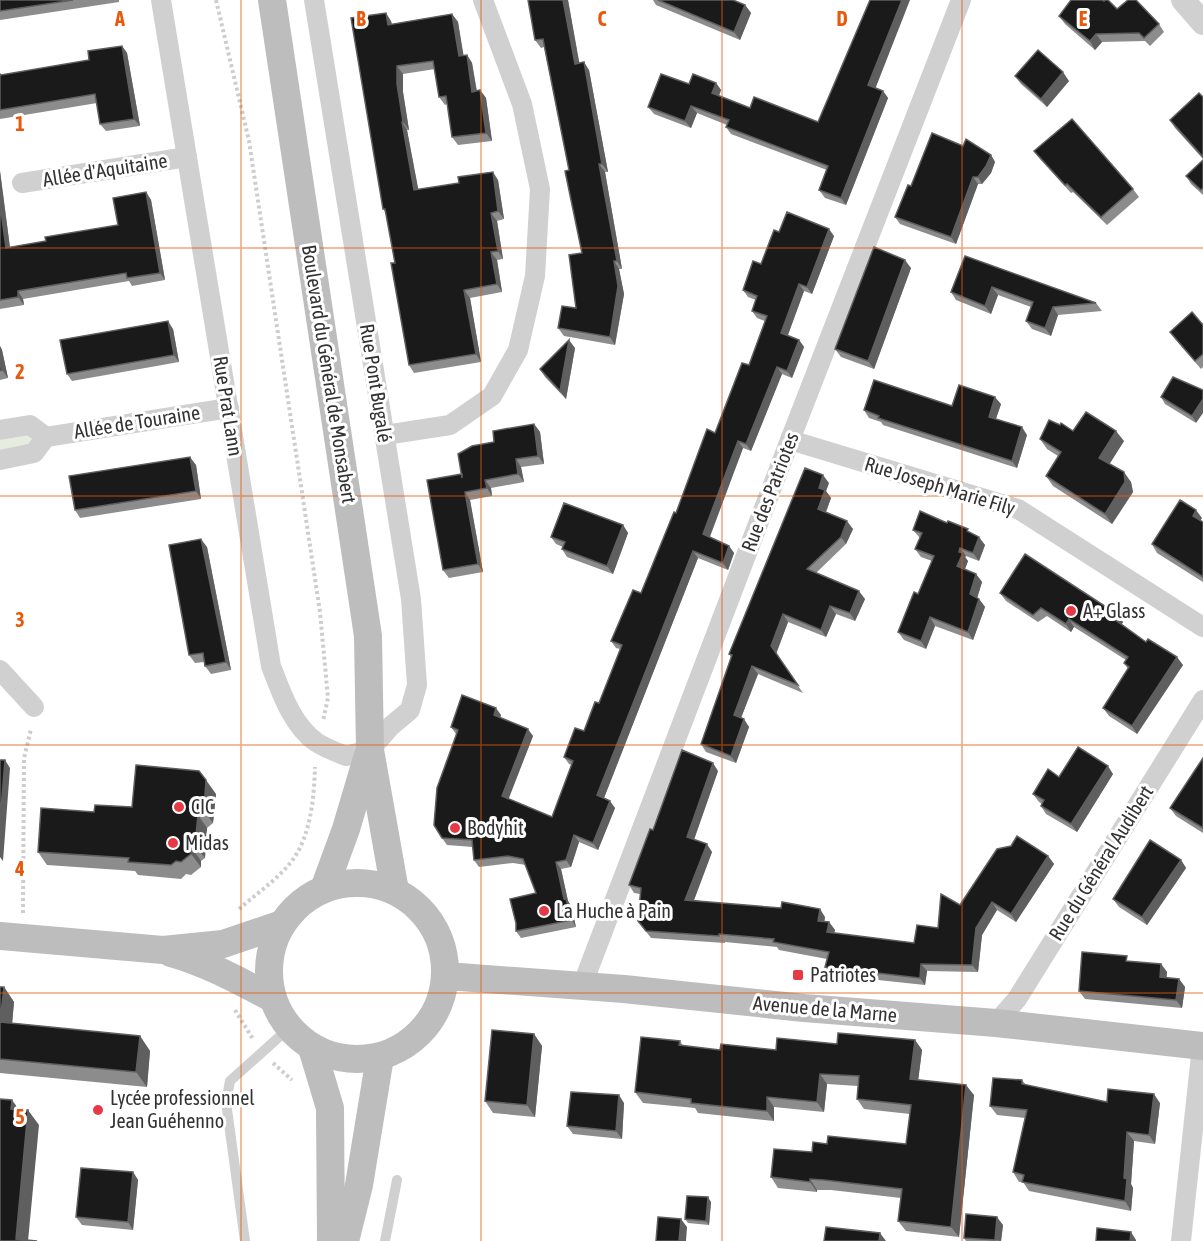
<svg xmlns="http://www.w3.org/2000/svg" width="1203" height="1241" viewBox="0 0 1203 1241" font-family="'Asap Condensed',sans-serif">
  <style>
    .green { fill: #e6ecdf }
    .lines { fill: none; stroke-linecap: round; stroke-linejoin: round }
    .path { stroke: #cdcdcd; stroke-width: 4; stroke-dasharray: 3 3; stroke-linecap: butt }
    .service { stroke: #d0d0d0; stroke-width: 10 }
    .minor { stroke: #d0d0d0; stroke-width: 20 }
    .tertiary { stroke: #d0d0d0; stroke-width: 24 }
    .secondary { stroke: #bdbdbd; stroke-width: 28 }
    .wall { fill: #8c8c8c }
    .shaded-wall { fill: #5f5f5f }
    .building { fill: #1a1a1a; stroke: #5f5f5f; stroke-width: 1.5 }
    .grid { fill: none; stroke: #e8590c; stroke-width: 1.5; stroke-opacity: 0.55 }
    .poi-dot { fill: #e63946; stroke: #fff; stroke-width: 2 }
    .labels { text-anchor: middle; stroke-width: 6; stroke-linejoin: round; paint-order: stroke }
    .street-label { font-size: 20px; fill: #333; stroke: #fff }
    .poi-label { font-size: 20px; fill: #333; stroke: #fff; text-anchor: start }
    .grid-label { font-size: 20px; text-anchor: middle; font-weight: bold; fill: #e8590c; stroke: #fff; stroke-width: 6; stroke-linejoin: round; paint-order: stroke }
  </style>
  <rect width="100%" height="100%" fill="#fff"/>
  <!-- green -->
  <polygon class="green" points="29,435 32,440 30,445 0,450 0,440"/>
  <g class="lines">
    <!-- path -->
    <g class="path">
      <polyline points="216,0 249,141 320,612 328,698 323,721"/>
      <path d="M239,909c18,-16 41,-31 55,-51 17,-25 20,-61 21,-91"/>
      <polyline points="23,913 24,758 31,729"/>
      <polyline points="235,1010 253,1039"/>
      <polyline points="273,1063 292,1080"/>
    </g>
    <!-- service -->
    <g class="service">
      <polyline points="245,1241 226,1102 230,1081 289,1028"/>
      <polyline points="385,1241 397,1180"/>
    </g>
    <!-- minor -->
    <g class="minor">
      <path d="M161,0l110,666c10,26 21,59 45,76 9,6 20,10 30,14l24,-6 21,-24 19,-16 7,-25 -6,-86 -97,-599"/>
      <polyline points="22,183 187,157"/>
      <polyline points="0,430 30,425 46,437"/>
      <polyline points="385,435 450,425 492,396 518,350 535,276 540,189 522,104 483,0"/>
      <polyline points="790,440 1018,509 1203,627"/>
      <polyline points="0,460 34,453 46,437 229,408"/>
      <polyline points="0,670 34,707"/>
      <polyline points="582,986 790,440 961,0"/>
      <polyline points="996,1023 1017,999 1203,700"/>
      <polyline points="1181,1241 1202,1046"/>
    </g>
    <!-- tertiary -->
    <polyline class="tertiary" points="1183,0 1203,23"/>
    <!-- secondary -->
    <g class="secondary">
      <polyline points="272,0 368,636 370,750 395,891"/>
      <circle cx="357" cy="971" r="88"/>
      <polyline points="324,889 346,829 368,755"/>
      <polyline points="0,936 163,950 223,944 282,924"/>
      <path d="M171,953c36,10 68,28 101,45"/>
      <polyline points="446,976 624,989 804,1008 996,1023 1203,1046"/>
      <polyline points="312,1048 330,1108 331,1241"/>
      <polyline points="345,1241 359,1185 380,1057"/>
    </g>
  </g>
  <!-- wall -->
  <g class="wall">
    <polygon points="0,0 119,0 119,2 0,20"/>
    <polygon points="528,0 568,0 579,63 589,70 608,172 605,172 622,269 619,269 624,294 615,345 564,336 558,328 576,308 582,253 569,170 544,47 541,48 535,40"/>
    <polygon points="653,0 733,0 745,5 751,13 740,40 656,5"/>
    <polygon points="1117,9 1159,24 1164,32 1150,46 1145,41 1102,42 1095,50 1065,24 1059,16"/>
    <polygon points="452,14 458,22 463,55 467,55 472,63 477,91 480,90 486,98 492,141 458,145 452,137 447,104 445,105 439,97 435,69 403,74 403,92 409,130 407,130 418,190 498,180 504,219 497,221 503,259 497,260 502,292 470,298 481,362 414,373 409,365 395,263 386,213 383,209 391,21 392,24"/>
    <polygon points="122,46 127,53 140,126 106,131 100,124 97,103 0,119 0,74 1,75 89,60"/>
    <polygon points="1015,76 1069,81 1047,107 1021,84"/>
    <polygon points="716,83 721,90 719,96 750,108 818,122 875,88 883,91 888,98 846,205 825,198 819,190 827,170 731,134 726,127 727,125 697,113 691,128 654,114 648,107 689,84"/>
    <polygon points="1203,97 1203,159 1175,128 1170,120"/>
    <polygon points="963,146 991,155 995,162 991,173 982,184 978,184 956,244 900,224 895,217 911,186"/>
    <polygon points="1034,151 1133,189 1139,197 1107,225 1073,192 1071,193 1040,159"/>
    <polygon points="1203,160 1203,195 1191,184 1186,176"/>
    <polygon points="0,171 10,247 46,241 118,225 146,192 151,200 165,280 132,286 129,281 23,299 24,305 0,309"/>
    <polygon points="779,232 834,236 812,294 804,291 788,335 799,340 804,347 792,378 782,374 751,451 743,448 710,537 729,546 734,553 728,570 698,558 604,798 615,808 598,850 579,842 571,867 561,869 568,901 571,906 576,927 521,938 516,931 536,893 526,865 513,863 479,867 474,860 473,847 447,845 442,838 456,734 451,727 501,715 500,717 533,736 508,799 552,817 572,765 569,764 564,757 584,731 599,703 620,649 616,648 611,641 641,593 676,513 749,365 765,321 757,318 752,311 756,300 748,297 743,290 761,264"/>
    <polygon points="965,256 1096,303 1102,311 1058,315 1051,336 1032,329 1026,321 1031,307 998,295 991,314 956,300 951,292"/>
    <polygon points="911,268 874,369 841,357 835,349"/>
    <polygon points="1203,325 1203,367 1201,369 1176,340 1170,332"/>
    <polygon points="173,329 179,362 72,381 67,374"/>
    <polygon points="0,346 2,350 8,378 0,380"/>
    <polygon points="575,348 566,399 545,377 540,369"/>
    <polygon points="1173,377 1196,423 1165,404 1161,397"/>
    <polygon points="1001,404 996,419 1027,435 1017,468 883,425 881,422 869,418 864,410"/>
    <polygon points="534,424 540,432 544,464 521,467 524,482 491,488 492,496 470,500 483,572 449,578 443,570 462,475 494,442"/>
    <polygon points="1073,431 1124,441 1109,464 1131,482 1133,492 1112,524 1053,486 1046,476 1058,456 1047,449 1040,439"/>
    <polygon points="196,465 201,499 80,518 75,510"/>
    <polygon points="829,483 826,491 831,498 826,512 853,529 846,544 816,573 865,599 855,621 836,614 826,637 788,622 776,654 803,693 758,674 741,718 749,727 736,763 706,752 701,744 731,657 729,654"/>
    <polygon points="1202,518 1200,520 1203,522 1203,582 1157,553 1152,544"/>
    <polygon points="623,525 628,533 613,574 567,557 562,549 563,547 556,544 551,537"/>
    <polygon points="913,530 971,533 985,545 979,561 966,556 965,557 968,561 965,569 976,574 982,582 977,598 979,599 985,607 973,640 935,626 926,649 904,640 898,632 918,594 932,561 921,557 915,549 920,538"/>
    <polygon points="207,547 231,670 211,674 205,666 204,662 195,663 189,655"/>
    <polygon points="1000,593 1117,614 1123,622 1122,624 1146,642 1183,665 1137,734 1109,716 1103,708 1128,669 1124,663 1126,660 1074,627 1071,632 1047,616 1038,622 1006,601"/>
    <polygon points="1203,758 1203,833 1176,816 1170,808"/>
    <polygon points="718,771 694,840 712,852 694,900 825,917 824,922 829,922 835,930 834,933 914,943 938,928 960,905 1048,856 1054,864 1016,922 997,910 982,935 978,972 927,971 925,985 831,975 825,967 827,959 779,950 777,947 725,942 725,943 651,938 638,921 640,894 634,893 629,885 653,830"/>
    <polygon points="1113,774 1077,832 1046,814 1041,806 1042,804 1039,802 1033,794 1059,777"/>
    <polygon points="216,794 213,823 207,828 205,858 201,861 201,867 191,875 186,874 181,879 138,875 135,871 47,865 38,852 132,807"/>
    <polygon points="1181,860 1186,868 1147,925 1119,907 1113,899"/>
    <polygon points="1131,962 1161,964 1167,972 1166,978 1179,979 1185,987 1182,1008 1085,999 1079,991"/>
    <polygon points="0,987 4,987 14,1002 12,1023 140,1036 150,1051 147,1087 0,1073"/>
    <polygon points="534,1034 542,1046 535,1117 493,1113 485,1101"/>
    <polygon points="915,1040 922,1050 918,1080 974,1095 959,1237 906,1231 898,1221 901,1198 831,1190 817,1190 817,1192 778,1188 771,1177 827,1144 906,1144 910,1114 864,1109 857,1099 858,1086 827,1084 824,1112 774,1107 774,1121 698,1113 695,1108 643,1103 635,1092 680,1041 683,1046 720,1050 776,1050 837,1044"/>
    <polygon points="1022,1080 1026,1085 1107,1102 1160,1103 1155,1144 1134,1141 1131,1184 1133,1188 1131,1211 1029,1191 1023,1182 1019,1182 1013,1172 1025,1118 997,1115 990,1106"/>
    <polygon points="624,1103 622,1139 573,1134 567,1126"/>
    <polygon points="133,1172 138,1180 133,1230 82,1225 76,1217"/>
    <polygon points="711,1202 709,1225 688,1223 685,1219"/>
    <polygon points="1003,1225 1001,1241 966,1241 964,1238"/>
  </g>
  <!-- shaded-wall -->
  <g class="shaded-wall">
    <polygon points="563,0 568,0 581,72 575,64"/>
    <polygon points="902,0 910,0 874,92 868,85"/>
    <polygon points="745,5 751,13 740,40 734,32"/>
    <polygon points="386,13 391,21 393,33 388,25"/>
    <polygon points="452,14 458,22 465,64 459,56"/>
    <polygon points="1096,34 1102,42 1095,50 1090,41"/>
    <polygon points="122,46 127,53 140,126 134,119"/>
    <polygon points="467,55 472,63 478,100 472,92"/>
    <polygon points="584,62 589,70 608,172 602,164"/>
    <polygon points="397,66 403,74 403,92 409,130 403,122 397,84"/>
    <polygon points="1063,72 1069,81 1047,107 1041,99"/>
    <polygon points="716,83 721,90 717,100 712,93"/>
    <polygon points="480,90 486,98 492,141 486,133"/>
    <polygon points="883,91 888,98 846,205 841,198"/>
    <polygon points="691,106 697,113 691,128 685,121"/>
    <polygon points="402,122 407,130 420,198 414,190"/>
    <polygon points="991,155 995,162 991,173 982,184 978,177"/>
    <polygon points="599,164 605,172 622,269 617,261"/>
    <polygon points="0,171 11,256 6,248 0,204"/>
    <polygon points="493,172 498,180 504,219 498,211"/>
    <polygon points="973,177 978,184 956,244 951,237"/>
    <polygon points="146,192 151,200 165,280 160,273"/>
    <polygon points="491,213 497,221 503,259 498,251"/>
    <polygon points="829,229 834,236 812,294 807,287"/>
    <polygon points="491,252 497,260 502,292 497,284"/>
    <polygon points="905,260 911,268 874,369 868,361"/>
    <polygon points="614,261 619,269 624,294 615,345 610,337"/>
    <polygon points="799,284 804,291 786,340 781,333"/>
    <polygon points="992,287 998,295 991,314 985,306"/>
    <polygon points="464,290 470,298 481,362 476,354"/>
    <polygon points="18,291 23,299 24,305 18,297"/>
    <polygon points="1053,307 1058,315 1051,336 1045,328"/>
    <polygon points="168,321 173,329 179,362 174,355"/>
    <polygon points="569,340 575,348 566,399 560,391"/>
    <polygon points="799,340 804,347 792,378 787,371"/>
    <polygon points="0,346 2,350 8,378 2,370 0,358"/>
    <polygon points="777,367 782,374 751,451 746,444"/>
    <polygon points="995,397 1001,404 994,424 989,417"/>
    <polygon points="1203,399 1203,413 1196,423 1192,416"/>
    <polygon points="534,424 540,432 544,464 538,456"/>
    <polygon points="1022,427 1027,435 1017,468 1012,461"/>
    <polygon points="1116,431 1124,441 1107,468 1099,458"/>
    <polygon points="738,441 743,448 708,541 703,534"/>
    <polygon points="190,457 196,465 201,499 196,491"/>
    <polygon points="516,459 521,467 524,482 518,474"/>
    <polygon points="1124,472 1131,482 1133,492 1112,524 1105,514"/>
    <polygon points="823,475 829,483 826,491 831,498 824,517 818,509 819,488"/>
    <polygon points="485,480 491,488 492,496 487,488"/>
    <polygon points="465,492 470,500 483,572 478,564"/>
    <polygon points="1196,510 1202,518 1198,524 1193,516"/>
    <polygon points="847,521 853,529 846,544 841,537"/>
    <polygon points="623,525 628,533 613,574 607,566"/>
    <polygon points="979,537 985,545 979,561 973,553"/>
    <polygon points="201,539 207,547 231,670 226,662"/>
    <polygon points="729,546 734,553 728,570 723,563"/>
    <polygon points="960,548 966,556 965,557 968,561 963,574 957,566 959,552"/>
    <polygon points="693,551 698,558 602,803 597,795"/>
    <polygon points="976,574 982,582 976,602 970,594"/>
    <polygon points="859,591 865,599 855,621 850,613"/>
    <polygon points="979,599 985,607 973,640 968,632"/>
    <polygon points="830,606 836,614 826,637 821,630"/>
    <polygon points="783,614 788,622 776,654 771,646"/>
    <polygon points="1117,614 1123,622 1120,627 1114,619"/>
    <polygon points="930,617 935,626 926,649 921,641"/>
    <polygon points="1069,619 1074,627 1071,632 1066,624"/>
    <polygon points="1177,657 1183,665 1137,734 1132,726"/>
    <polygon points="752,666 758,674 739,723 734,715"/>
    <polygon points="496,708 501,715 499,722 494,715"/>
    <polygon points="744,719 749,727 736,763 731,756"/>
    <polygon points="528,729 533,736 507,803 502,796"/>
    <polygon points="5,760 10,768 3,861 0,857 0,822"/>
    <polygon points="713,763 718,771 692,845 687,837"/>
    <polygon points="1108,766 1113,774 1077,832 1071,824"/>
    <polygon points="206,780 216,794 213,823 204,810"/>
    <polygon points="610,801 615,808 598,850 593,843"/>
    <polygon points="198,815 207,828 205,858 195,845"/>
    <polygon points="574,835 579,842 571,867 566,860"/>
    <polygon points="707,844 712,852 691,908 685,900"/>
    <polygon points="191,847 201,861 201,867 191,854"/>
    <polygon points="1048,856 1054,864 1016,922 1011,914"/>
    <polygon points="1181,860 1186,868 1147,925 1142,917"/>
    <polygon points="556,862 561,869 568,901 571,906 576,927 572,920 564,899"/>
    <polygon points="992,902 997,910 982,935 978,972 972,965 976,928"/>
    <polygon points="820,909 825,917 823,929 818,921"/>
    <polygon points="829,922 835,930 832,940 827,932"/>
    <polygon points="921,964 927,971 925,985 920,978"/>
    <polygon points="1161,964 1167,972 1166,985 1160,977"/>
    <polygon points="1179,979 1185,987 1182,1008 1176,1000"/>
    <polygon points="4,987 14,1002 11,1037 0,1022"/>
    <polygon points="534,1034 542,1046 535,1117 527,1105"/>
    <polygon points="140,1036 150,1051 147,1087 136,1072"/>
    <polygon points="915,1040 922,1050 917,1090 910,1079"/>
    <polygon points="820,1074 827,1084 824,1112 817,1102"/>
    <polygon points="966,1085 974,1095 959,1237 951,1227"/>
    <polygon points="1154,1094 1160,1103 1155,1144 1149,1135"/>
    <polygon points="619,1095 624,1103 622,1139 616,1131"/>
    <polygon points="767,1097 774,1107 774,1121 767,1111"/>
    <polygon points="12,1100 23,1115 11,1109"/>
    <polygon points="28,1110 39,1125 28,1241 16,1239"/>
    <polygon points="1127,1132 1134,1141 1131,1184 1133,1188 1131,1211 1125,1201 1124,1178"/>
    <polygon points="133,1172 138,1180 133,1230 128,1222"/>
    <polygon points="810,1179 817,1190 817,1192 810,1182"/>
    <polygon points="708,1197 711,1202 709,1225 706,1221"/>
    <polygon points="997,1217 1003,1225 1001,1241 995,1240"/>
    <polygon points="681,1219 687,1227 686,1241 679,1241"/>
    <polygon points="1131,1232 1136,1240 1136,1241 1130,1241"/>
    <polygon points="880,1233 886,1241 879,1241"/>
  </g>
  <!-- building -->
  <g class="building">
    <polygon points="0,0 73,0 0,11"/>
    <polygon points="528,0 563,0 575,64 584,62 602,164 599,164 617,261 614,261 618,286 610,337 558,328 562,306 576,308 569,255 582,253 565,171 569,170 543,39 535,40"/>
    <polygon points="658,0 733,0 745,5 734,32"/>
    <polygon points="870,0 902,0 868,85 883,91 841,198 819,190 828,166 726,127 729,120 691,106 685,121 648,107 661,74 689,84 693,74 716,83 712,93 750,108 754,97 818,122"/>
    <polygon points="1071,0 1102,0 1104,1 1105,0 1108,0 1117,9 1128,0 1136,0 1159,24 1144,38 1139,33 1096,34 1090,41 1059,16"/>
    <polygon points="386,13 388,25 452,14 459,56 467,55 472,92 480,90 486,133 452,137 446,96 439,97 433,61 397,66 397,84 403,122 402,122 414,190 459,183 458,177 493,172 498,211 491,213 498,251 491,252 497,284 464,290 476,354 409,365 391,263 395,263 385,209 383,209 351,18"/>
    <polygon points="122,46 134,119 100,124 95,94 0,110 0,74 1,75 89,60 88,51"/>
    <polygon points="1038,50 1063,72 1041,99 1015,76"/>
    <polygon points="1199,93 1203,97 1203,157 1170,120"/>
    <polygon points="1072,119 1133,189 1101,217 1067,184 1065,185 1034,151"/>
    <polygon points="932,133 963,146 966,139 991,155 986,166 978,177 973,177 951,237 895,217 908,185 911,186"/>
    <polygon points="1203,160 1203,188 1201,190 1186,176"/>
    <polygon points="146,192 160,273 127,278 126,273 18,291 18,297 0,300 0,204 6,248 46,241 45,237 118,225 113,198"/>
    <polygon points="787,212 829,229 807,287 799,284 781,333 799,340 787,371 777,367 746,444 738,441 703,534 729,546 723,563 693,551 597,795 610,801 593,843 574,835 566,860 556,862 564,899 566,899 572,920 516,931 516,923 510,899 536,893 523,859 508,856 474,860 472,840 442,838 434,825 437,788 458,730 451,727 462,695 496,708 494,715 528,729 502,796 552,817 573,761 564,757 575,728 584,731 595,702 599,703 622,645 611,641 633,590 641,593 674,512 676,513 707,429 715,433 742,363 749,365 767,316 752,311 757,296 743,290 753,261 761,264 774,230 779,232"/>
    <polygon points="874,247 905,260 868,361 835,349"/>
    <polygon points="965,256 1096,303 1053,307 1045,328 1026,321 1033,302 992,287 985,306 951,292"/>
    <polygon points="1192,312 1203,325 1203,354 1195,361 1170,332"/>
    <polygon points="168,321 174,355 67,374 60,340"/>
    <polygon points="569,340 560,391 540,369"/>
    <polygon points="0,358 2,370 0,371"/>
    <polygon points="1173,377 1203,390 1203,399 1192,416 1161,397"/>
    <polygon points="874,380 952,406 959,385 995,397 989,417 1022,427 1012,461 878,418 879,416 864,410"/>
    <polygon points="1086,412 1116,431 1099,458 1124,472 1125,482 1105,514 1046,476 1061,452 1040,439 1049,420 1060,425 1061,423 1073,431"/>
    <polygon points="534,424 538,456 516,459 518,474 485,480 487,488 465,492 478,564 443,570 427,480 462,474 462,478 458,454 472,446 494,442 493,431"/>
    <polygon points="190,457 196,491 75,510 69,476"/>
    <polygon points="805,468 823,475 819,488 825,490 818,509 847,521 841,537 807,569 859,591 850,613 830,606 821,630 783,614 771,646 798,685 752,666 734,715 744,719 731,756 701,744 732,655 729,654"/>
    <polygon points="1180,500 1196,510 1193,516 1203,522 1203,577 1152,544"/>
    <polygon points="564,503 623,525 607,566 562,549 565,542 551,537"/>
    <polygon points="920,511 947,523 948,521 968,529 967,531 979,537 973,553 960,548 959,552 963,553 957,566 976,574 970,594 979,599 968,632 930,617 921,641 898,632 914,592 918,594 934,556 915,549 922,533 913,530"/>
    <polygon points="201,539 226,662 205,666 203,653 189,655 169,545"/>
    <polygon points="1025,554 1117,614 1114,619 1146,642 1148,639 1177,657 1132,726 1103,708 1129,667 1124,663 1128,657 1069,619 1066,624 1041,608 1033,615 1000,593"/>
    <polygon points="1078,747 1108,766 1071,824 1041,806 1044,800 1033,794 1048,769 1059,777"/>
    <polygon points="682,750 713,763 687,837 707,844 685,900 781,908 782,902 820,909 818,921 829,922 827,932 914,943 917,925 938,928 941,894 960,905 997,849 1011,846 1017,836 1048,856 1011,914 992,902 976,928 972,965 921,964 920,978 825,967 829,952 773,942 774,939 719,934 719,936 646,931 638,921 641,888 629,885 650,829 653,830"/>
    <polygon points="1203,758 1203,828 1170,808"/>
    <polygon points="0,760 5,760 0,822"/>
    <polygon points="136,765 199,771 206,780 204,810 198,815 195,845 191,847 191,854 181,862 176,861 171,865 128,862 129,858 38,852 41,808 94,812 95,805 132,807"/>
    <polygon points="1150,840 1181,860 1142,917 1113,899"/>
    <polygon points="1082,952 1127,956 1126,961 1161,964 1160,977 1179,979 1176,1000 1079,991"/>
    <polygon points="0,987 4,987 0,1022 140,1036 136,1072 0,1059"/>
    <polygon points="492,1030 534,1034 527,1105 485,1101"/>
    <polygon points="838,1033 915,1040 910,1079 966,1085 951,1227 898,1221 902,1189 824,1180 810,1179 810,1182 771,1177 774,1149 812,1152 813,1142 827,1144 828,1136 906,1144 911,1105 857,1099 859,1076 820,1074 817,1102 767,1097 767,1111 691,1103 691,1099 635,1092 641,1037 680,1041 679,1045 720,1050 721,1044 776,1050 777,1038 837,1044"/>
    <polygon points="993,1078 1022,1080 1022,1084 1107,1102 1108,1089 1154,1094 1149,1135 1127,1132 1124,1178 1127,1179 1125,1201 1022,1182 1024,1175 1013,1172 1027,1110 990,1106"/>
    <polygon points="571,1092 619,1095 616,1131 567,1126"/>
    <polygon points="0,1099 12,1100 11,1109 28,1110 16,1239 37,1241 0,1241"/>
    <polygon points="81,1168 133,1172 128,1222 76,1217"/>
    <polygon points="687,1196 708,1197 706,1221 685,1219"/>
    <polygon points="966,1214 997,1217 995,1240 964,1238"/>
    <polygon points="658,1217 681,1219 679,1241 656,1241"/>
    <polygon points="826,1227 880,1233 879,1241 824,1241"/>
    <polygon points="1097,1228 1131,1232 1130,1241 1096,1241"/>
  </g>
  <!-- grid -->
  <path class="grid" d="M241,0v1241M481,0v1241M722,0v1241M962,0v1241M0,248h1203M0,496h1203M0,745h1203M0,993h1203"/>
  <!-- markers -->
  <g class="poi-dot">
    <circle cx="1071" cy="611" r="6"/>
    <circle cx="179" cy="807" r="6"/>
    <circle cx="455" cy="828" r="6"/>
    <circle cx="173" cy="843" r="6"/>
    <circle cx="544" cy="911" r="6"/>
    <rect x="792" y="969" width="12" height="12" rx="3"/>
    <circle cx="98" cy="1110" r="6"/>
  </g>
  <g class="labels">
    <!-- street labels -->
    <g class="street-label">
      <text transform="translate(105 170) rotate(-9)" y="7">Allée d'Aquitaine</text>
      <text transform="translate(329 374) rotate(81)" y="7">Boulevard du Général de Monsabert</text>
      <text transform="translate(376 383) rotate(81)" y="7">Rue Pont Bugalé</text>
      <text transform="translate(228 406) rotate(81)" y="7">Rue Prat Lann</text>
      <text transform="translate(137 422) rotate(-9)" y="7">Allée de Touraine</text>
      <text transform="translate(940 486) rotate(17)" y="7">Rue Joseph Marie Fily</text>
      <text transform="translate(770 492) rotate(-69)" y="7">Rue des Patriotes</text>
      <text transform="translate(1101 863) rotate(-58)" y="7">Rue du Général Audibert</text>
      <text transform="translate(825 1009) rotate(5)" y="7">Avenue de la Marne</text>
    </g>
    <!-- poi labels -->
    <g class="poi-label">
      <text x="1083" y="618">A+ Glass</text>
      <text x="191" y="814">CIC</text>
      <text x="467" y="835">Bodyhit</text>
      <text x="185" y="850">Midas</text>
      <text x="556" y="918">La Huche à Pain</text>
      <text x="810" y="982">Patriotes</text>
      <text x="110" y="1105">Lycée professionnel<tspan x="110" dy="23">Jean Guéhenno</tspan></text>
    </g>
  </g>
  <g class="grid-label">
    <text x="120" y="26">A</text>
    <text x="361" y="26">B</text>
    <text x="602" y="26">C</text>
    <text x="842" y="26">D</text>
    <text x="1083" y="26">E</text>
    <text x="20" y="131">1</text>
    <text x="20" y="379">2</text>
    <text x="20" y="627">3</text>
    <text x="20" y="876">4</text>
    <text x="20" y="1124">5</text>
  </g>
</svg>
